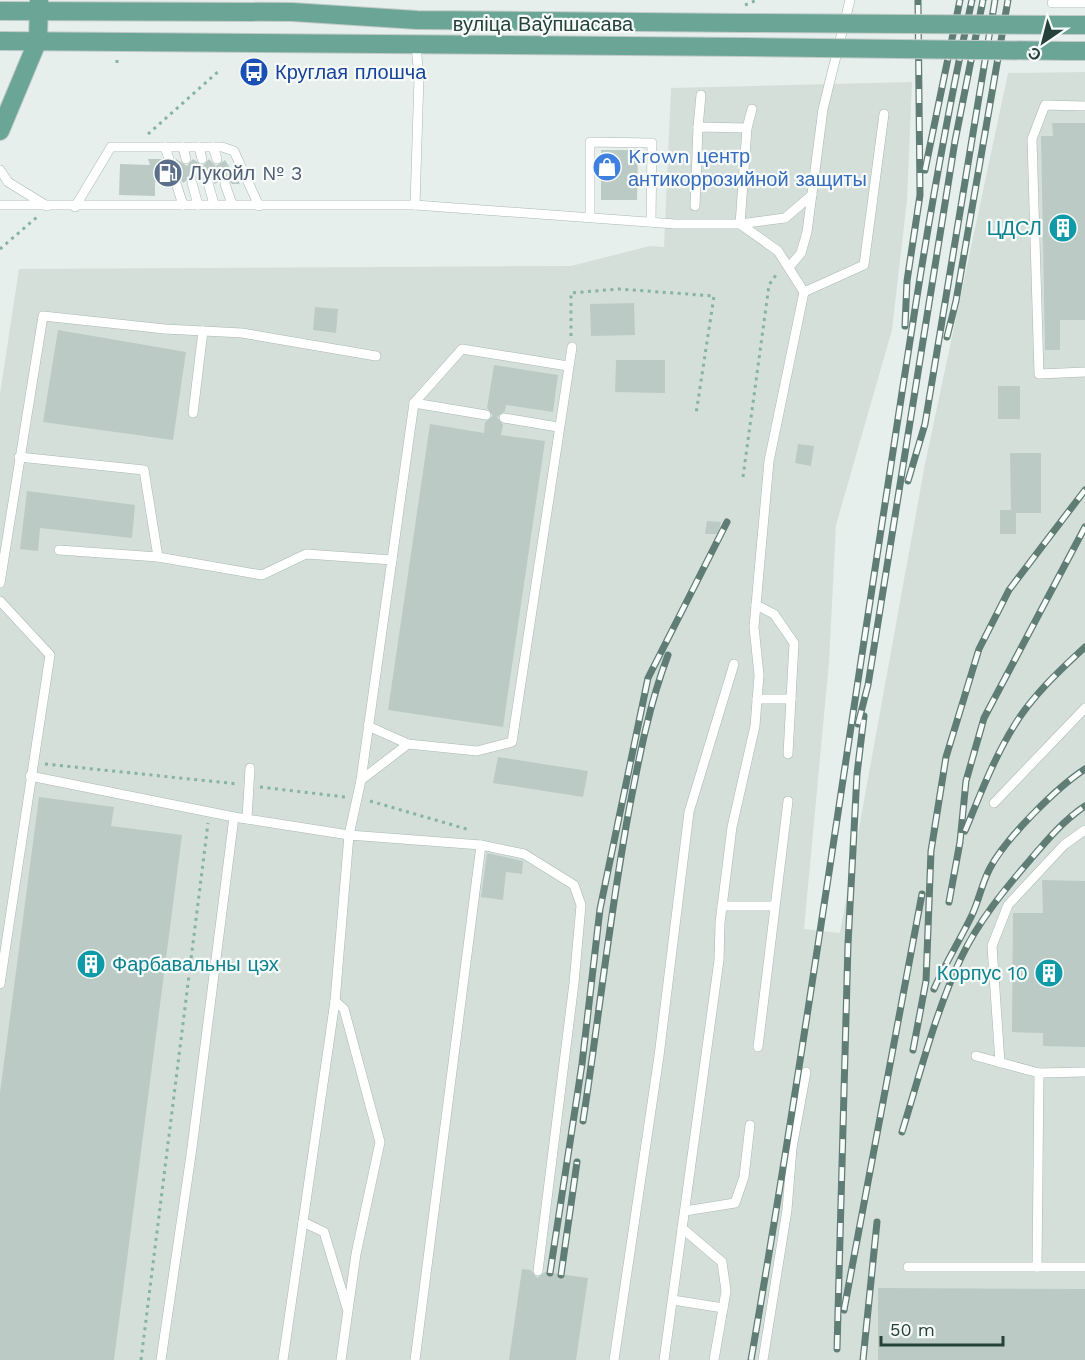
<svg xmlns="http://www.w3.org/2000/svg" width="1085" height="1360" viewBox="0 0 1085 1360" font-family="'Work Sans',sans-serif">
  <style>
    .built { fill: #d4dfda }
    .building { fill: #bbcac4 }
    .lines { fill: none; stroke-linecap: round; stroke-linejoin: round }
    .lane-casing { stroke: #a8b8b2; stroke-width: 10 }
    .primary-casing { stroke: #c2cac8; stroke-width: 20 }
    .path { stroke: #86b3a5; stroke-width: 3; stroke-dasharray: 3 4.5; stroke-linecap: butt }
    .lane { stroke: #fff; stroke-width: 9 }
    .primary { stroke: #6aa596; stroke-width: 18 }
    .rail-casing { stroke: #5f7d75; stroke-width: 7 }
    .rail { stroke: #f7fbf9; stroke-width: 4.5; stroke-dasharray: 14; stroke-linecap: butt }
    .primary-bridge-casing { stroke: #c2cac8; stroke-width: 20; stroke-linecap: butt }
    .primary-bridge { stroke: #6aa596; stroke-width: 18 }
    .labels { text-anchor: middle; stroke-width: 4.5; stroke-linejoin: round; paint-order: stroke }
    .street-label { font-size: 20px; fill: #24423a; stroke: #f7fbf9 }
    .transit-label { font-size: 20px; fill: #164399; stroke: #f7fbf9; text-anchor: start }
    .shop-label { font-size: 20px; fill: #366cbe; stroke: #f7fbf9; text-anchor: start }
    .service-label { font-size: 20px; fill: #4e5e75; stroke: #f7fbf9; text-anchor: start }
    .culture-label { font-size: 20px; fill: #0d838f; stroke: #f7fbf9; text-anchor: end }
  </style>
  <rect width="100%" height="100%" fill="#e6efeb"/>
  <!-- built -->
  <polygon class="built" points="1085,72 1085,1360 0,1360 0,394 19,269 571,266 650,246 664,247 671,88 912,82 907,200 892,330 836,525 829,662 804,929 840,933 925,464 1008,73"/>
  <!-- building -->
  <g class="building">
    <polygon points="1052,123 1085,123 1085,320 1060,320 1060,350 1045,350 1041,136 1053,136"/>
    <polygon points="601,150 638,150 637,200 601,200"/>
    <polygon points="148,159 162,159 168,166 174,164 176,159 187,166 193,159 203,166 209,159 216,166 225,160 240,184 232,184 226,177 215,184 209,176 204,178 201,183 193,176 183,183 180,178 175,176 169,183 155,182 155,196 119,195 120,164 150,165"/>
    <polygon points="634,303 635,335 591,336 590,304"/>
    <polygon points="315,307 338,309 336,333 313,330"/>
    <polygon points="58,330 186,352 173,440 43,422"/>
    <polygon points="616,360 665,360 665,393 615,392"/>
    <polygon points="494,365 558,375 553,412 506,405 505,411 497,417 503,425 501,435 545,441 503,727 388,710 430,424 484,433 485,422 493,416 487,408"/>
    <rect x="998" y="386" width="22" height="33"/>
    <polygon points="798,444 814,446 811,466 795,463"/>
    <polygon points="1010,453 1041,453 1041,513 1016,513 1016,534 1000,534 1000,510 1011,510"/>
    <polygon points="27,491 135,505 132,538 40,528 38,551 20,549"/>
    <polygon points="707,521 721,522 718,534 705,534"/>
    <polygon points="498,757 588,771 583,797 493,783"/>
    <polygon points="39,797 114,807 111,826 182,835 114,1360 0,1360 0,1093"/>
    <polygon points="487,853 523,861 522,874 506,872 503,900 481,897"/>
    <polygon points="1042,880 1085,881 1085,1047 1043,1046 1043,1033 1012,1032 1013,913 1043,913"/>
    <polygon points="522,1269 531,1270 537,1278 545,1272 588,1278 576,1360 509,1360"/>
    <polygon points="878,1288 1085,1289 1085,1360 878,1360"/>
  </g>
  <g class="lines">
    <!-- lane casing -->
    <g class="lane-casing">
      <g id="lane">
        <polyline points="1052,3 1085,3"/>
        <polyline points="1085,106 1045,105 1032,139 1039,374 1085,372"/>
        <polyline points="752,109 747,128 740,224 785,218 812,195"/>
        <polyline points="698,127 701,95"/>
        <polyline points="165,147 169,159"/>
        <polyline points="183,147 186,159"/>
        <polyline points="199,147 202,159"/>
        <polyline points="213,147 217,159"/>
        <polyline points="0,170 8,182 47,206"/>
        <polyline points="176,183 183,205"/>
        <polyline points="192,183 198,205"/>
        <polyline points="208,183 214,204"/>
        <polyline points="225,184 232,204"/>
        <polyline points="0,205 415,205 419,77 416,46"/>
        <polyline points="415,205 675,224 740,224 778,251 804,292 769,461 754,627 759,675 755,726 732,827 720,923 719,960 664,1360"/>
        <polyline points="695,206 698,127 747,128"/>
        <polyline points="75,207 111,147 222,147 234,151 259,206"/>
        <polyline points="590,217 590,142 652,143 651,222"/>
        <polyline points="790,266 801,253 807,232 823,109 850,0"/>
        <polyline points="804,292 864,265 884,114"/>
        <polyline points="414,403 486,415"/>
        <polyline points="193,413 203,331"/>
        <polyline points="504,418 558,427"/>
        <polyline points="19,457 144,470 158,557 262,575 306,554 392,560"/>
        <polyline points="59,550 158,557"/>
        <polyline points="0,583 43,316 165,329 242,333 376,356"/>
        <polyline points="0,601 50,655 0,984"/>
        <polyline points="756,605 774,614 794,643 788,754"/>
        <polyline points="757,699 791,699"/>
        <polyline points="368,726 408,744"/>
        <polyline points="30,776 234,817 349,835 481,845"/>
        <polyline points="361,780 408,744 477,751 512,742 572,347"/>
        <polyline points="994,803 1085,708"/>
        <polyline points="247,818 250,768"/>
        <polyline points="722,906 774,906"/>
        <polyline points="335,1001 344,1009 380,1142 356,1254 341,1360"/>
        <polyline points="758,1047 788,801"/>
        <polyline points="976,1056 1039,1073 1037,1267"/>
        <polyline points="1000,1063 992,946 1008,905 1064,845 1085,830"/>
        <polyline points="1039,1073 1085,1072"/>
        <polyline points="685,1211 735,1203 744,1177 750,1125"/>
        <polyline points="303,1222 324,1232 347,1308"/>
        <polyline points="682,1228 722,1262 726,1291 714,1360"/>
        <polyline points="908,1267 1085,1267"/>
        <polyline points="673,1300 723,1308"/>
        <polyline points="161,1360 192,1148 234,817"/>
        <polyline points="283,1360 335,1001 349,835 361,780 414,403 462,349 568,366"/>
        <polyline points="415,1360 481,845 524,854 574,885 581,905 574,983 538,1271"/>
        <polyline points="614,1360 659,1056 689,812 734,664"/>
        <polyline points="763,1360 787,1210 792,1148 806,1072"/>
      </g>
    </g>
    <!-- primary casing -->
    <g class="primary-casing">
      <g id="primary">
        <polyline points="0,11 292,12 417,20 744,23"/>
        <polyline points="1067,25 1085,25"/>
        <polyline points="0,41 745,47"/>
        <polyline points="1067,51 1085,51"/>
        <polyline points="0,131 38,40 39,0"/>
      </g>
    </g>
    <!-- path -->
    <g class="path">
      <polyline points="745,5 757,0"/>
      <polyline points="117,60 117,67"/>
      <polyline points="254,72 254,59"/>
      <polyline points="148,134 220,70"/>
      <polyline points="0,249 37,217"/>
      <polyline points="571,336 571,293 619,289 714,296 696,414"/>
      <polyline points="743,477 769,285 778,272"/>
      <polyline points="45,764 238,784"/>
      <polyline points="260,787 345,797"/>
      <polyline points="370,801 470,830"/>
      <polyline points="141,1360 208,823"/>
    </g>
    <!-- lane -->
    <use href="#lane" class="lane"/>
    <!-- primary -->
    <use href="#primary" class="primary"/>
    <!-- rail casing -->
    <g class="rail-casing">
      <g id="rail">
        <polyline points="925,170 960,0"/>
        <polyline points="905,326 907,281 920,195 918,0"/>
        <polyline points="947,337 956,301 1008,0"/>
        <polyline points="908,481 925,424 995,0"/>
        <polyline points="858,724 868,685 955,141 983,0"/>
        <path d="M965,831c15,-36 29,-73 49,-105 18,-30 46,-56 71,-79"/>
        <polyline points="949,902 960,842 966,781 984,718 1085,527"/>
        <path d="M934,989c11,-25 26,-49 38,-74 7,-15 10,-32 18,-47 16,-30 66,-80 95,-99"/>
        <polyline points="913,1050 926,981 931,851 946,757 979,649 1009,590 1085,490"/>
        <path d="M583,1121c16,-104 27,-208 46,-311 10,-52 20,-105 39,-155"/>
        <path d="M902,1132c18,-58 33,-119 59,-174 17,-36 43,-68 69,-98 17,-20 33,-39 55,-54"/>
        <polyline points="550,1273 582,1064 600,909 648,678 727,522"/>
        <polyline points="561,1275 577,1162"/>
        <polyline points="844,1310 922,894"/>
        <polyline points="837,1349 848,944 857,774 864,716"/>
        <path d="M751,1360c50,-289 91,-579 136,-869 25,-164 49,-329 85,-491"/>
        <polyline points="863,1360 877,1222"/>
      </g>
    </g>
    <!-- rail -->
    <use href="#rail" class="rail"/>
    <!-- primary-bridge casing -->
    <g class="primary-bridge-casing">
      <g id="primary-bridge">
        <polyline points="744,23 1067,25"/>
        <polyline points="745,47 1067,51"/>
      </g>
    </g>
    <!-- primary-bridge -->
    <use href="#primary-bridge" class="primary-bridge"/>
  </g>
  <!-- icons -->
  <defs>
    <g id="bus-disc" transform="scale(1.5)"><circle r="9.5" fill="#1a4fb4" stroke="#f7fbf9"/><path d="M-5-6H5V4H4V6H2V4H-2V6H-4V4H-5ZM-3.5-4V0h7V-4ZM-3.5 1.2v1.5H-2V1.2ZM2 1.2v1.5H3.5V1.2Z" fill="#fff"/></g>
    <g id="shop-disc" transform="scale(1.5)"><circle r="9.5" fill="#3f7fe0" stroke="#f7fbf9"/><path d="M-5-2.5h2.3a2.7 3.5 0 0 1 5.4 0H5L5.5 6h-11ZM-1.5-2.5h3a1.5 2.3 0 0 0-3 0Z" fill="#fff"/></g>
    <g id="fuel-disc" transform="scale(1.5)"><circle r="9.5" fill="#5c6f8a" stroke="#f7fbf9"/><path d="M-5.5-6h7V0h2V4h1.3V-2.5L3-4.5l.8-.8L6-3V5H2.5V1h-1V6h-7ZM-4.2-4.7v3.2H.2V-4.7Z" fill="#fff"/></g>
    <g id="building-disc" transform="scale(1.5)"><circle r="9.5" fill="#0f9aa8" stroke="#f7fbf9"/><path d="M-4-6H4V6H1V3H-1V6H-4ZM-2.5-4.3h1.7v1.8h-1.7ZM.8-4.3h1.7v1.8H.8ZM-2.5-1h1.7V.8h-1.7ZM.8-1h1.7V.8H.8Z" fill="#fff"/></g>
  </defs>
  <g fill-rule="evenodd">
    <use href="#bus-disc" x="254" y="72"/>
    <use href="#shop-disc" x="607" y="167"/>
    <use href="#fuel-disc" x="168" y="173"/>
    <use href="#building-disc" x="1063" y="228"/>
    <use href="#building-disc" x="91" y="964"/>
    <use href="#building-disc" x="1049" y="973"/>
  </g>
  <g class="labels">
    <!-- street labels -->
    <g class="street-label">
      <text x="543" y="31">вуліца Ваўпшасава</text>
    </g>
    <!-- transit labels -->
    <g class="transit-label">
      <text x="275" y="79">Круглая плошча</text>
    </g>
    <!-- shop labels -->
    <g class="shop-label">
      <text x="628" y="163">Krown центр<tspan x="628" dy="23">антикоррозийной защиты</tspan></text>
    </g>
    <!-- service labels -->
    <g class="service-label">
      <text x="189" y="180">Лукойл № 3</text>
    </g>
    <!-- culture labels -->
    <g class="culture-label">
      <text x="1042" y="235">ЦДСЛ</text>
      <text x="112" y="971" text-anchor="start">Фарбавальны цэх</text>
      <text x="1028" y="980">Корпус 10</text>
    </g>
  </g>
  <!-- north arrow -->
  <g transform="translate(1043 42) rotate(215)" stroke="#f7fbf9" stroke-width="4.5" paint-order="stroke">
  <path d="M0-4.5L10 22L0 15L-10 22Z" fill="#24423a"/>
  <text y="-9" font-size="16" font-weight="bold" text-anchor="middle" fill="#24423a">С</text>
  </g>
  <!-- scale -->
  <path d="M881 1336v9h122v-9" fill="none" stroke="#24423a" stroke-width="3"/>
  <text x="890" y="1336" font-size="18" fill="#24423a" stroke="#f7fbf9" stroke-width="4.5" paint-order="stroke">50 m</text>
</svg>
